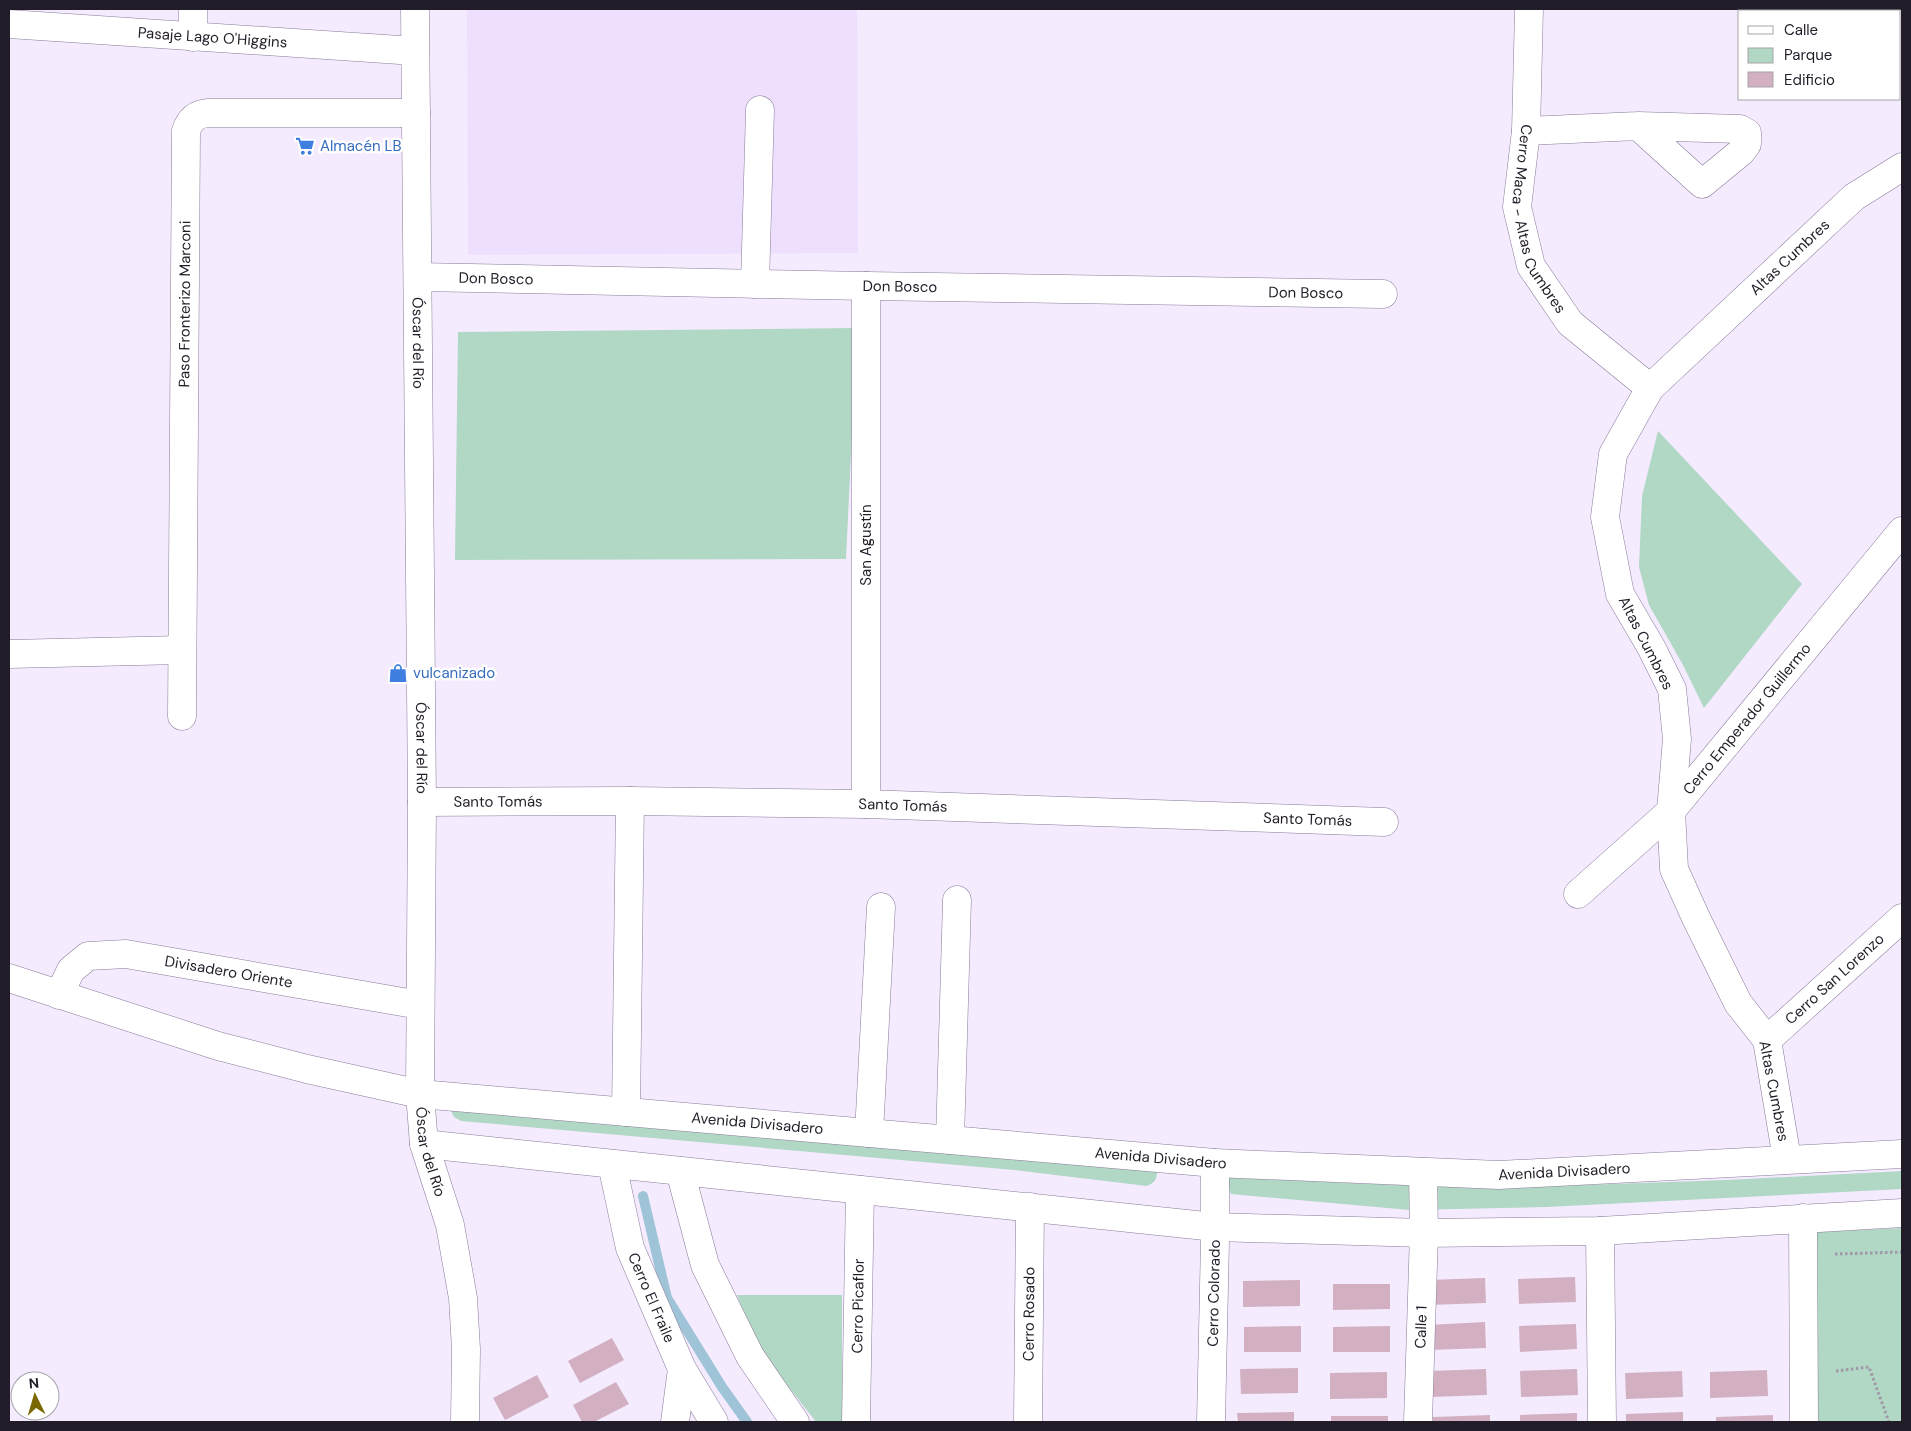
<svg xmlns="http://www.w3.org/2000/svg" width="1911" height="1431" viewBox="0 0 1911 1431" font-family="'DM Sans',sans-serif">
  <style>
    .built { fill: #eedfff }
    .green { fill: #b1d7c5 }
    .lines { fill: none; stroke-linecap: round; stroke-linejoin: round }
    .stream { stroke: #9fc4d8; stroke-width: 10 }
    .building { fill: #d2b0c2 }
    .minor-casing { stroke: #897b99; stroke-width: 29 }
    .path { stroke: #a098a9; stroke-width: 3; stroke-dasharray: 2.5 2.5; stroke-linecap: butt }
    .minor { stroke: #fff; stroke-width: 28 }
    .labels { text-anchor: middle; stroke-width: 5; stroke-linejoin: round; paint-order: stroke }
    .street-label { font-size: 15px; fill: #221c28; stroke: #fff }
    .shop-label { font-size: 15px; fill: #366cbe; stroke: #fff; text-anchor: start }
  </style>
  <rect width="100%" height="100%" fill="#f4ebff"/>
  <!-- built -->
  <polygon class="built" points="467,9 857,9 858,253 468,255"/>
  <!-- green -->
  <g class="green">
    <polygon points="857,328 846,559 455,560 458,332"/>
    <polygon points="1658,431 1802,584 1704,708 1683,665 1649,605 1639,567 1642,496"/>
    <path d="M455,1107l702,63c0,9 -1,12 -10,16l-133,-16 -553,-49 -7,-4 -3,-6z"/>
    <polygon points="1902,1171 1902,1189 1547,1207 1410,1210 1231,1194 1225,1178 1239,1176 1346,1183 1493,1188 1727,1180"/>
    <polygon points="1902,1228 1902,1422 1816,1422 1813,1232"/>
    <polygon points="737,1295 842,1295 842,1422 816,1422 756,1345"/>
  </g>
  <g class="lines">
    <!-- stream -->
    <polyline class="stream" points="643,1196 667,1298 722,1387 747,1422"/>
  </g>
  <!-- building -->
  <g class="building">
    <polygon points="1575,1277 1576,1302 1519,1304 1518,1279"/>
    <polygon points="1485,1278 1486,1303 1429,1305 1428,1280"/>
    <polygon points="1300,1280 1300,1306 1243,1307 1243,1281"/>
    <polygon points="1333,1284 1390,1284 1390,1309 1333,1310"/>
    <polygon points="1485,1322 1486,1348 1429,1350 1428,1325"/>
    <polygon points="1576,1324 1577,1349 1520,1352 1519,1326"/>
    <polygon points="1301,1326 1301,1352 1244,1352 1244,1327"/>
    <polygon points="1390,1326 1390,1352 1333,1352 1333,1327"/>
    <polygon points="612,1338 624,1360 580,1383 568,1361"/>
    <polygon points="1298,1368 1298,1393 1241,1394 1240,1369"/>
    <polygon points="1486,1369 1487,1395 1430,1397 1429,1371"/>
    <polygon points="1577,1369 1578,1395 1521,1397 1520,1371"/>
    <polygon points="1767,1370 1768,1396 1710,1398 1710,1372"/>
    <polygon points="1682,1371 1683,1397 1626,1399 1625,1373"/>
    <polygon points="1387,1372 1387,1398 1330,1399 1330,1373"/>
    <polygon points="537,1375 549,1397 505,1420 493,1398"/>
    <polygon points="616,1382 629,1404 594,1422 582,1422 573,1405"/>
    <polygon points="1294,1412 1294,1422 1238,1422 1237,1413"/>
    <polygon points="1683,1412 1683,1422 1626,1422 1626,1414"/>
    <polygon points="1577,1413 1577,1422 1520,1422 1520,1415"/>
    <polygon points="1490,1415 1490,1422 1433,1422 1433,1417"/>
    <polygon points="1773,1415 1773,1422 1716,1422 1716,1417"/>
    <rect x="1331" y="1416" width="57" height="6"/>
  </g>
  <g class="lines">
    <!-- minor casing -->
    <g class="minor-casing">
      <g id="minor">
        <path id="s1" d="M415,9l7,793 -2,292 4,50 26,81 13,73 3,51 -1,73"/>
        <path id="s2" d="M1529,9l-3,122 -9,76 14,59 39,57 80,65"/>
        <path id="s3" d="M9,24l406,27"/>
        <polyline points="193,37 193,9"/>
        <polyline points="1526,131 1638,126 1740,129 1747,133 1747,144 1741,152 1702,184 1638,126"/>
        <path id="s4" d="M418,277l448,9 517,8"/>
        <polyline points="755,284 760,110"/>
        <polyline points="866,286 866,804"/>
        <polyline points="9,654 182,650"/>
        <path id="s5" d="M182,716l4,-585c4,-12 10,-17 22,-18h208"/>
        <path id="s6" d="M422,802l208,-1 236,3 518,18"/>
        <path id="s7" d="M1578,894l93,-83 231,-280"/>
        <path id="s8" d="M9,978l209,68 89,23 113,25 795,69 284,12 403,-21"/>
        <path id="s9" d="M59,995l12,-25 17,-14 38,-2 294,51"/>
        <path id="s10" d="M1767,1040l135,-122"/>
        <polyline points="626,1112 630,801"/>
        <polyline points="869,1133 881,907"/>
        <polyline points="950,1140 957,900"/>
        <polyline points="424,1144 1215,1227 1424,1233 1600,1231 1902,1213"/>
        <path id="s11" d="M1787,1159l-20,-119 -29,-37 -42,-85 -22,-49 -3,-58 6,-72 -5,-50 -21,-42 -31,-53 -15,-77 8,-63 37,-66 204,-191 48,-30"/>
        <path id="s12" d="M612,1164l18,84 52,121 32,53"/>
        <polyline points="680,1171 705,1265 750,1356 795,1422"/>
        <polyline points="1803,1218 1804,1422"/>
        <polyline points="1600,1231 1602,1422"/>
        <polyline points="675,1422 682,1369"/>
        <path id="s13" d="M856,1422l4,-232"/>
        <path id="s14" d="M1028,1422l2,-215"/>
        <path id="s15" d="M1211,1422l4,-181v-78"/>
        <path id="s16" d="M1418,1422l6,-189 -1,-61"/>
      </g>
    </g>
    <!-- path -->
    <g class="path">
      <polyline points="1835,1254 1902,1252"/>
      <polyline points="1836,1371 1869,1367 1889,1422"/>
    </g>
    <!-- minor -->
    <use href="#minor" class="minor"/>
  </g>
  <!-- icons -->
  <defs>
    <g id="supermarket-bare" transform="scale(1.5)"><path d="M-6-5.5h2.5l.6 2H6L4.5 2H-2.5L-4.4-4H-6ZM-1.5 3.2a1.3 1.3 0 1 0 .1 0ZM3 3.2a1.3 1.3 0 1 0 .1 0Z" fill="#3f7fe0" stroke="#fff" stroke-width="2.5" paint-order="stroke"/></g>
    <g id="shop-bare" transform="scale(1.5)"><path d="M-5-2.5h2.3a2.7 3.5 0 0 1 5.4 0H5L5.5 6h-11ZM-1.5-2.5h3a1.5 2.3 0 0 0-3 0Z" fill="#3f7fe0" stroke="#fff" stroke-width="2.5" paint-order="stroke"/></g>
  </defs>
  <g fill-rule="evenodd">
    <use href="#supermarket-bare" x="305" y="146"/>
    <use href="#shop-bare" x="398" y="673"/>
  </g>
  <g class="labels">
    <!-- street labels -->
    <g class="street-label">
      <text dy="5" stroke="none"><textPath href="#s3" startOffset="204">Pasaje Lago O'Higgins</textPath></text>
      <text dy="5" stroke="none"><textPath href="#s2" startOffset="215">Cerro Maca - Altas Cumbres</textPath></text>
      <text dy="5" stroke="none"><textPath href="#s11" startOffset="1014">Altas Cumbres</textPath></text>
      <text dy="5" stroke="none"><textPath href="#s4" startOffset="78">Don Bosco</textPath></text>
      <text dy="5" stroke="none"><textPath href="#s4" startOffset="482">Don Bosco</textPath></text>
      <text dy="5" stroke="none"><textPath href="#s4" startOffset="888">Don Bosco</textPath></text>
      <text dy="5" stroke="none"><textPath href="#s5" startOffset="412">Paso Fronterizo Marconi</textPath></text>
      <text dy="5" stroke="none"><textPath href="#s1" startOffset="334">Óscar del Río</textPath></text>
      <text transform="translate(866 545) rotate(-90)" y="5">San Agustín</text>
      <text transform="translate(1646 643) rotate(63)" y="5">Altas Cumbres</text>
      <text dy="5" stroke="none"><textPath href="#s7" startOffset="244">Cerro Emperador Guillermo</textPath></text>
      <text dy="5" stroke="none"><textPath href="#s1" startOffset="739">Óscar del Río</textPath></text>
      <text dy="5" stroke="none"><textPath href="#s6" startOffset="76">Santo Tomás</textPath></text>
      <text dy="5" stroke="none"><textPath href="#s6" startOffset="481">Santo Tomás</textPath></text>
      <text dy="5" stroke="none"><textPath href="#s6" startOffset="886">Santo Tomás</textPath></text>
      <text dy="5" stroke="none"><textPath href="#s9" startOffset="192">Divisadero Oriente</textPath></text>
      <text dy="5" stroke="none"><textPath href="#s10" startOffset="91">Cerro San Lorenzo</textPath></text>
      <text transform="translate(1774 1091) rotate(79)" y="5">Altas Cumbres</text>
      <text dy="5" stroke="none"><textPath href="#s8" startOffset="766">Avenida Divisadero</textPath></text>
      <text dy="5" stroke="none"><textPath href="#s1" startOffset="1144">Óscar del Río</textPath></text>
      <text dy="5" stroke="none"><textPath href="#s8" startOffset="1171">Avenida Divisadero</textPath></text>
      <text dy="5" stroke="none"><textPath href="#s8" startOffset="1575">Avenida Divisadero</textPath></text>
      <text dy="5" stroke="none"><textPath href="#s15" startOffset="129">Cerro Colorado</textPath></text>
      <text dy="5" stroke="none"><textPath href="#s12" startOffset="140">Cerro El Fraile</textPath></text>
      <text dy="5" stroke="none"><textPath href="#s13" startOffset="116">Cerro Picaflor</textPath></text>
      <text dy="5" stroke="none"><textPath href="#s14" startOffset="108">Cerro Rosado</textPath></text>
      <text dy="5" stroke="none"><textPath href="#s16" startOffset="95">Calle 1</textPath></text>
    </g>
    <!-- shop labels -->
    <g class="shop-label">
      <text x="320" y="151">Almacén LB</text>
      <text x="413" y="678">vulcanizado</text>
    </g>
  </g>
  <!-- border -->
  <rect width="1911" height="1431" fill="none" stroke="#221c28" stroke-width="20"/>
  <!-- legend -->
  <rect x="1738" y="10" width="162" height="90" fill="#ffffff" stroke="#a7a4a9"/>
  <rect x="1748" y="26" width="25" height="8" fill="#ffffff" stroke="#a7a4a9"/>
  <text x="1784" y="35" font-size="15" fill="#221c28">Calle</text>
  <rect x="1748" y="48" width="25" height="15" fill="#b1d7c5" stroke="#a7a4a9"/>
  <text x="1784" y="60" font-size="15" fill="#221c28">Parque</text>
  <rect x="1748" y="72" width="25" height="15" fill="#d2b0c2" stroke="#a7a4a9"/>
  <text x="1784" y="85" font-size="15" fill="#221c28">Edificio</text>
  <!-- north arrow -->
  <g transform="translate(35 1396) rotate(355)"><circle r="24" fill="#ffffff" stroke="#a7a4a9"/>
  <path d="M0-4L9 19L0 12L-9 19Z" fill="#796800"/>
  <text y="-8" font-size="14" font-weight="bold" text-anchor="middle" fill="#221c28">N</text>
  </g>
</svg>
